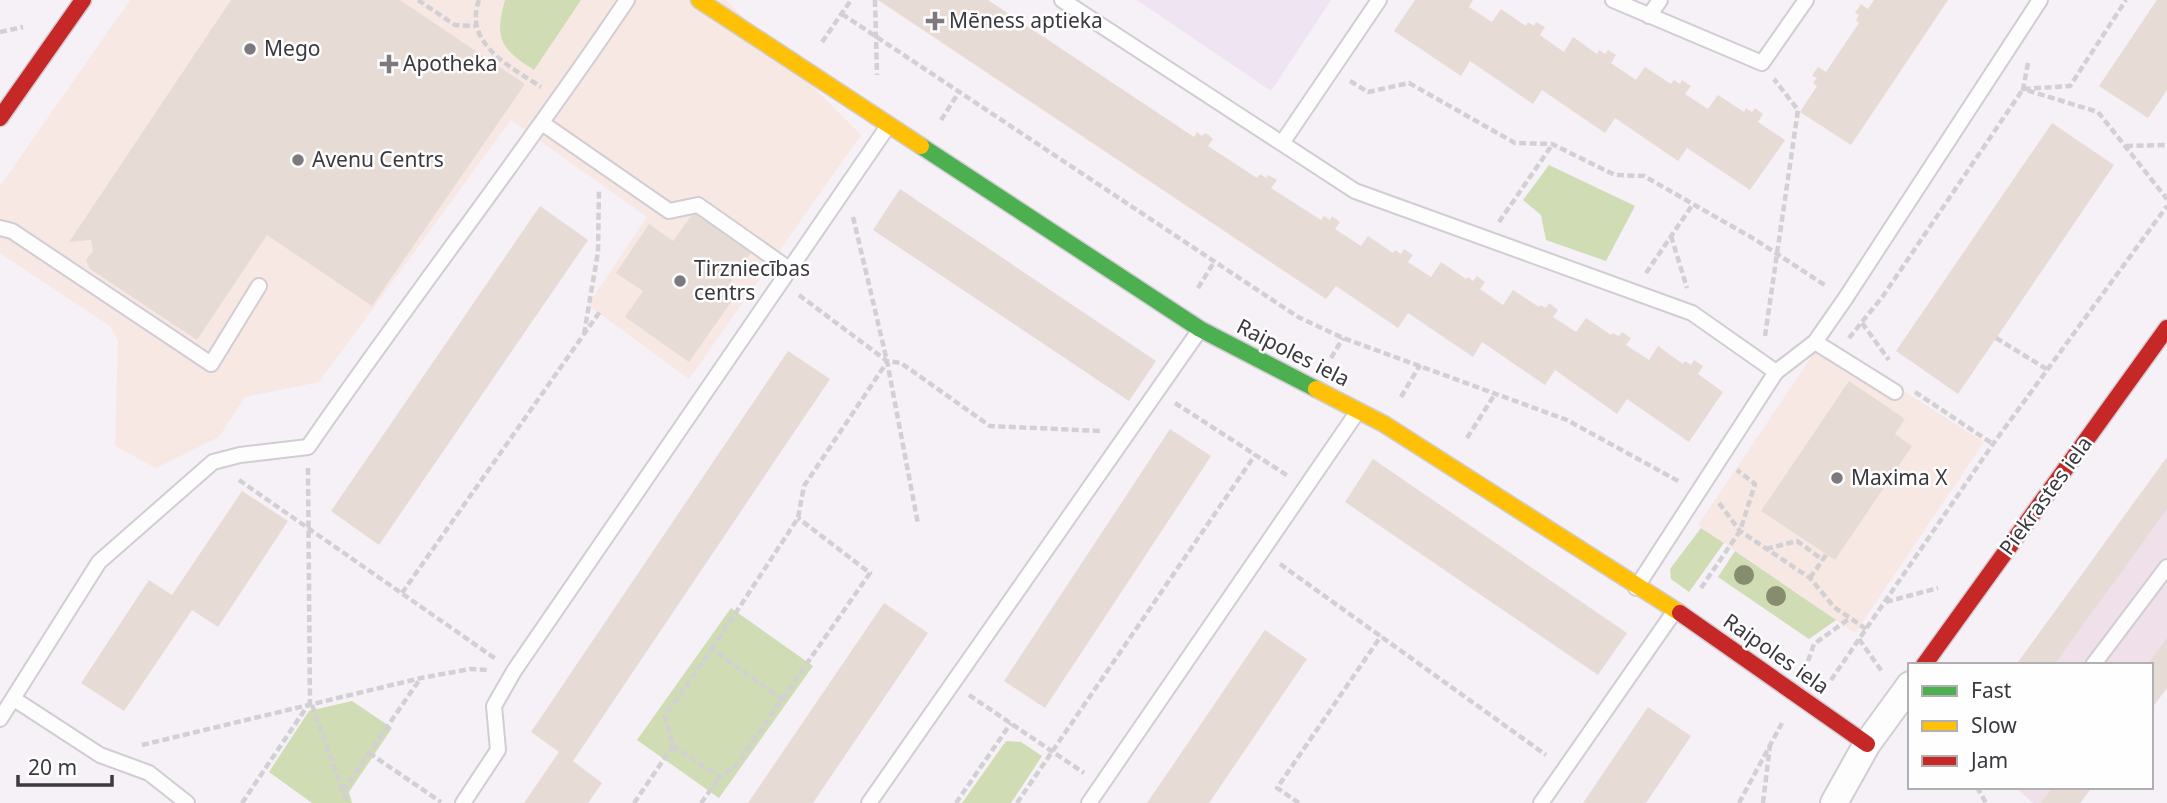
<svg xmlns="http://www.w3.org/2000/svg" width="2167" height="803" viewBox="0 0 2167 803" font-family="'Noto Sans',sans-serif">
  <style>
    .commercial { fill: #f7e8e4 }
    .industrial { fill: #efe0ea }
    .built { fill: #eee4f2 }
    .green { fill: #cfdcb4 }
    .building { fill: #e7dcd5 }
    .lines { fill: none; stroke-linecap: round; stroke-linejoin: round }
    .lane-casing { stroke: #d1cdd3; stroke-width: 18 }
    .street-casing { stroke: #d1cdd3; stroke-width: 30 }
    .fast-casing { stroke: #d1cdd3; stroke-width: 19 }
    .slow-casing { stroke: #d1cdd3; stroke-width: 19 }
    .jam-casing { stroke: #d1cdd3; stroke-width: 19 }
    .path { stroke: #d2d0d3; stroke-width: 4.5; stroke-dasharray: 7 3.5; stroke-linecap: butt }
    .lane { stroke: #fefdfe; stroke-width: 14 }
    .street { stroke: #fefdfe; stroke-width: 26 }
    .fast { stroke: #4caf50; stroke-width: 16 }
    .slow { stroke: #ffc107; stroke-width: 16 }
    .jam { stroke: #c62828; stroke-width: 16 }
    .tree { fill: #868d6f }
    .poi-dot { fill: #7d797f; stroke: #fefefe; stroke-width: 2.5 }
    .labels { text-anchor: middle; stroke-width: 5; stroke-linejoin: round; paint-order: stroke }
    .poi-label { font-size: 21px; fill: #3c393e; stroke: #fefefe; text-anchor: start }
    .street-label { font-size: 21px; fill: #3c393e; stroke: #fefefe }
  </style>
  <rect width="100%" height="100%" fill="#f6f0f7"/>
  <!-- commercial -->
  <g class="commercial">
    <polygon points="130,0 726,0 861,135 689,379 588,305 647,217 511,120 319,382 245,397 219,437 156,468 115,446 118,340 110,326 0,253 0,186"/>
    <polygon points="1823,340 1984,442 1855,633 1698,525"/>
  </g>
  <!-- industrial -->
  <g class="industrial">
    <polygon points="2167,458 2167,688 2151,709 2151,665 2016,665"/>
    <polygon points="2015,787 2092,787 2080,803 2033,803"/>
  </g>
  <!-- built -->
  <polygon class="built" points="1137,0 1331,0 1271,91"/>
  <!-- green -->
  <g class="green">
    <path d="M505,0h76l-47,70c-33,-21 -40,-30 -29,-70z"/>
    <polygon points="1549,165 1635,206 1606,261 1546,240 1541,215 1523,200"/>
    <polygon points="1701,528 1724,543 1689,592 1671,579 1670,569"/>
    <polygon points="1735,551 1836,620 1809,639 1718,577"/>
    <polygon points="731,608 813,666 719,798 637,740"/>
    <polygon points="352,701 392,728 349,792 352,803 312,803 269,772 309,711"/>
    <polygon points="1006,741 1021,742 1042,756 1011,803 962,803"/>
  </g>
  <!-- building -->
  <g class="building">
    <polygon points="231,0 400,0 525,84 372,306 267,235 197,340 90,269 86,260 93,251 91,240 69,242"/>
    <polygon points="878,0 988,0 1194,137 1197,132 1202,136 1205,133 1209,135 1213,139 1208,146 1257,178 1260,174 1266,178 1268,175 1277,180 1271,188 1321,220 1324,216 1330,220 1332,216 1340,222 1335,229 1361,246 1368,236 1393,253 1395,250 1401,254 1404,249 1413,255 1408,262 1431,277 1441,262 1466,279 1468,277 1473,281 1477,276 1485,282 1480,289 1503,305 1513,290 1539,307 1540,305 1546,308 1549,303 1558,310 1553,317 1576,332 1586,318 1611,335 1613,333 1619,336 1622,332 1631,338 1626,345 1649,360 1658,346 1683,364 1685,361 1691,365 1694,360 1703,366 1698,374 1723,392 1689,442 1627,399 1617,414 1555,370 1545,385 1482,342 1473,357 1408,313 1398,328 1336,286 1326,299"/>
    <polygon points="1415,0 1473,0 1469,7 1492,22 1501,9 1526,26 1528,22 1534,26 1536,22 1545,27 1540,35 1564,52 1573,37 1597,54 1599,50 1605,54 1608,50 1616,55 1611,63 1636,80 1645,67 1671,84 1674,80 1680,84 1682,80 1691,86 1685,94 1708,109 1718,95 1744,112 1746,108 1752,112 1755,108 1763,114 1758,122 1785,140 1750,190 1687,148 1678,161 1615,118 1605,133 1542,90 1533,104 1470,61 1461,76 1394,31"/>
    <polygon points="1874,0 1948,0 1851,145 1800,112 1817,86 1813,83 1817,78 1812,76 1815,71 1818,67 1826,72 1859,23 1856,20 1859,15 1855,13 1861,4 1868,9"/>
    <polygon points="2157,0 2167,0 2167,90 2148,118 2099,86"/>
    <polygon points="2052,123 2114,165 1958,394 1896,351"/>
    <polygon points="900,189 1156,361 1129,401 873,230"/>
    <polygon points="540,206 588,240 379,545 331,511"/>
    <polygon points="694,212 752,251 726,289 736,295 689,362 625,317 643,291 616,273 649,224 673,241"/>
    <polygon points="788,351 830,379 573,761 602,783 588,803 524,803 559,752 531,732"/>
    <polygon points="1849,381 1905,419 1895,434 1912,446 1835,560 1761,511"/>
    <polygon points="1170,429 1211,456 1045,708 1004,681"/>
    <polygon points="2167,457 2167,509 2054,665 2016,665"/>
    <polygon points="1373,459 1627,633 1598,675 1345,502"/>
    <polygon points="242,491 288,521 218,627 192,610 124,711 81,683 149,580 172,595"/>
    <polygon points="884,603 928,633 813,803 748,803"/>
    <polygon points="1265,630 1307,659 1209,803 1147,803"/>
    <polygon points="2167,638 2167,688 2151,709 2151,665 2147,665"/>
    <polygon points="1648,707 1691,736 1646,803 1583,803"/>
    <polygon points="2053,787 2092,787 2080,803 2041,803"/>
  </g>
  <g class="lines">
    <!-- lane casing -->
    <g class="lane-casing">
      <g id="lane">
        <polyline points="1062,0 1355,191 1692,313 1776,372"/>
        <polyline points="1613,0 1762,63 1806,0"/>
        <polyline points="1649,16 1660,0"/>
        <polyline points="542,123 669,211 698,205 789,269"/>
        <polyline points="1282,143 1379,0"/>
        <polyline points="0,228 12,231 211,364 259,286"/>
        <polyline points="1815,342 1895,392"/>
        <polyline points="1636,588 1776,372 1815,342 1845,299 2040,0"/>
        <polyline points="2093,665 2167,567"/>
        <polyline points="14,699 100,755 149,773 187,803"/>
        <path d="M0,719l99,-157 114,-100 27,-7 68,-8c104,-151 217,-295 319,-447"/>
        <polyline points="463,803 498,750 494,706 514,671 888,126"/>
        <polyline points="869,803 1199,331"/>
        <polyline points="1089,803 1358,411"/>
        <polyline points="1541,803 1674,612"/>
      </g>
    </g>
    <!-- street casing -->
    <g class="street-casing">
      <polyline id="street" points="1834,803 1867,744 1910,685"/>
    </g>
    <!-- fast casing -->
    <g class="fast-casing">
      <polyline id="fast" points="921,146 1200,329 1316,389"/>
    </g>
    <!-- slow casing -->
    <g class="slow-casing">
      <g id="slow">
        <polyline points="699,0 921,146"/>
        <polyline points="1316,389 1384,424 1680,613"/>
      </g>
    </g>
    <!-- jam casing -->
    <g class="jam-casing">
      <g id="jam">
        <polyline points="0,118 83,0"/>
        <polyline points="1680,613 1867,744"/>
        <polyline points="1924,665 2167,328"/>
      </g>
    </g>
    <!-- path -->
    <g class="path">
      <polyline points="418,0 455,25 475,26"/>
      <path d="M479,0c-16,44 32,67 62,87"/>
      <polyline points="875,0 877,75"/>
      <polyline points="842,14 1298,317 1343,338 1567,420 1680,482"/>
      <polyline points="0,32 23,27"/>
      <polyline points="822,42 851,0"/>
      <polyline points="2028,63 2023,89 2098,112 2167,199"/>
      <polyline points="1350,81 1368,92 1409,83 1515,143 1552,144 1615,175 1644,176 1756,240 1826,286"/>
      <polyline points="941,120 959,92"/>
      <polyline points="2126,146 2167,145"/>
      <polyline points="853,217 887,361 918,524"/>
      <polyline points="1499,222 1552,145"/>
      <polyline points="1671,236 1687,288"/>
      <polyline points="1646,273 1693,204"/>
      <polyline points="1198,288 1214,262"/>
      <polyline points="799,295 887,361 901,363 990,426 1101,431"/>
      <polyline points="1862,323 1889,360"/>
      <polyline points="584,334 598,252 599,190"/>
      <polyline points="1765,336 1798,110 1774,79"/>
      <polyline points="1849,338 1883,296 2023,89 2070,86 2126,0"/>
      <polyline points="1996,338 2048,370"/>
      <polyline points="1331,358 1343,338"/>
      <polyline points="1915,392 1993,444"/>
      <polyline points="1401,397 1420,365"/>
      <polyline points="1175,403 1288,476"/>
      <polyline points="1467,438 1495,394"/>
      <polyline points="308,468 310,705"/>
      <polyline points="239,480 496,659"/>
      <polyline points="1719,503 1740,531 1810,578 1834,607 1866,629"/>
      <polyline points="1766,549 1797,541 1823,560"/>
      <polyline points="1280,564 1546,755"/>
      <polyline points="1810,578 1826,555"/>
      <polyline points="1701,588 1740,531 1755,484 1737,470"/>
      <polyline points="402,593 601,310"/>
      <polyline points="1886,602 1938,588"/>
      <polyline points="1859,639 1883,673"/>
      <polyline points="712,649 798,518 804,486 887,362"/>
      <polyline points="1808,661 1814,644 1850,618"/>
      <polyline points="1831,680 1993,444 2167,206"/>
      <polyline points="969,695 1084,773"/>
      <polyline points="783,700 712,649 665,716 673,746 720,777 736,765 870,573 798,518"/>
      <polyline points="312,705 347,803"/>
      <polyline points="142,745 421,678 470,669 489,670"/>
      <polyline points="369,753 441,802"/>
      <polyline points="1977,787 1986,803"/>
      <polyline points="343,791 420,679"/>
      <polyline points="242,803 308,705"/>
      <polyline points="634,803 673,746"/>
      <polyline points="701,803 720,777"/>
      <polyline points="956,803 1011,723"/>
      <polyline points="1017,803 1255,455"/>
      <polyline points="1299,803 1277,788 1381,636"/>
      <polyline points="1739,803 1782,723"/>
      <polyline points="1763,803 1770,745"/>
    </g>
    <!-- lane -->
    <use href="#lane" class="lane"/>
    <!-- street -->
    <use href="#street" class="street"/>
    <!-- fast -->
    <use href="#fast" class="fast"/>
    <!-- slow -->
    <use href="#slow" class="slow"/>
    <!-- jam -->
    <use href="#jam" class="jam"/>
  </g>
  <!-- trees -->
  <g class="tree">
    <circle cx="1744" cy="575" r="10"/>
    <circle cx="1776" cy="596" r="10"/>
  </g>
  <!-- markers -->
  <g class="poi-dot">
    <path d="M931.5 10.5h7v7h7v7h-7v7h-7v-7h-7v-7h7z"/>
    <circle cx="250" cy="49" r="7"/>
    <path d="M385.5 53.5h7v7h7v7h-7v7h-7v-7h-7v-7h7z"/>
    <circle cx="298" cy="160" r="7"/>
    <circle cx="680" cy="281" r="7"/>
    <circle cx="1837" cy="478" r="7"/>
  </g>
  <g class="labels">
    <!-- poi labels -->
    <g class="poi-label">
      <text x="949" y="28">Mēness aptieka</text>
      <text x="264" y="56">Mego</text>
      <text x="403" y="71">Apotheka</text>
      <text x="312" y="167">Avenu Centrs</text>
      <text x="694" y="276">Tirzniecības<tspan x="694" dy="24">centrs</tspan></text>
      <text x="1851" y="485">Maxima X</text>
    </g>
    <!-- street labels -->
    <g class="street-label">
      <text transform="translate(1293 353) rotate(27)" y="7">Raipoles iela</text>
      <text transform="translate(2046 496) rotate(-54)" y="7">Piekrastes iela</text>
      <text transform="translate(1776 654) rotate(35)" y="7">Raipoles iela</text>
    </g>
  </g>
  <!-- legend -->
  <rect x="1908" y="663" width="245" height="126" fill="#fefefe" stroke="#b0afb1" stroke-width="2"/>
  <rect x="1922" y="686" width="35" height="10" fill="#4caf50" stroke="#b0afb1" stroke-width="2"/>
  <text x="1971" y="698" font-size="21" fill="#3c393e">Fast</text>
  <rect x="1922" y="721" width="35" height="10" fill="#ffc107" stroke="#b0afb1" stroke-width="2"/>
  <text x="1971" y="733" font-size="21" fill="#3c393e">Slow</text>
  <rect x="1922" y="756" width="35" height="10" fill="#c62828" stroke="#b0afb1" stroke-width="2"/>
  <text x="1971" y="768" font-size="21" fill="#3c393e">Jam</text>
  <!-- scale -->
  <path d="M18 775v10h94v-10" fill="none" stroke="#3c393e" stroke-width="3.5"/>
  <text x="28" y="775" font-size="21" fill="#3c393e" stroke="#fefefe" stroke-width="5" paint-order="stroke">20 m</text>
</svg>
